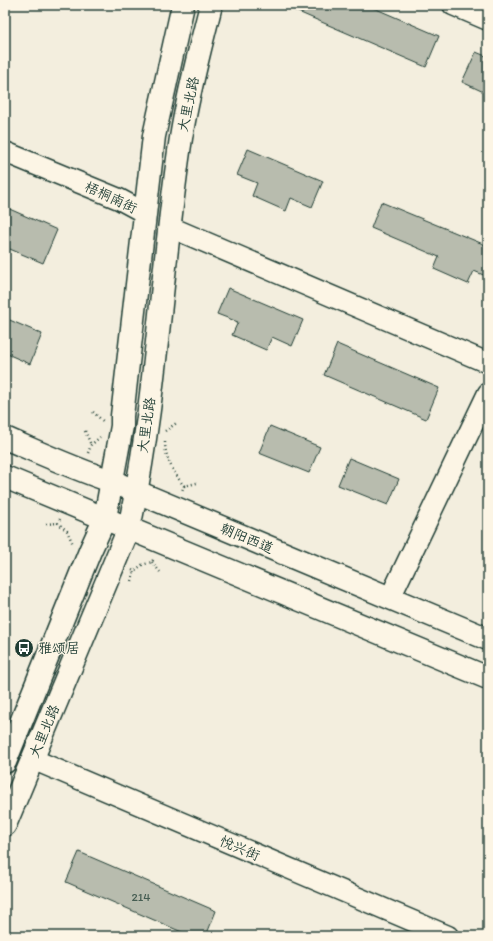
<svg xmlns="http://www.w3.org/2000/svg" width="493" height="941" viewBox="0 0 493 941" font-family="Itim,'LXGW WenKai TC',sans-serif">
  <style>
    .building { fill: #b8bcae; stroke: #1f3d34 }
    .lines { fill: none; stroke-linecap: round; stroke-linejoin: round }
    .minor-casing { stroke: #1f3d34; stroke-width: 23 }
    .major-casing { stroke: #1f3d34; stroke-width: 25 }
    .path { stroke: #1f3d34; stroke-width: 2.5; stroke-dasharray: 1 3; stroke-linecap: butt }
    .minor { stroke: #fcf5e5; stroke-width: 20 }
    .major { stroke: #fcf5e5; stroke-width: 22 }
    .labels { text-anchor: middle; stroke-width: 3; stroke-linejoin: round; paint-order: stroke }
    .number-label { font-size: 12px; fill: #455d52 }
    .street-label { font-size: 14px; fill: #1f3d34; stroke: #fcf5e5 }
    .poi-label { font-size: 14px; fill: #1f3d34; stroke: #fcf5e5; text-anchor: start }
  </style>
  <rect width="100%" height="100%" fill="#f3eede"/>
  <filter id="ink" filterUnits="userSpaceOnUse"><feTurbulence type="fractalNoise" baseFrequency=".025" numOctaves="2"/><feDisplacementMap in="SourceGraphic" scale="8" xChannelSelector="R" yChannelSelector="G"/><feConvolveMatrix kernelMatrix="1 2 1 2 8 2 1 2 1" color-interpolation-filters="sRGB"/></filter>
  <g filter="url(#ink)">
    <!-- building -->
    <g class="building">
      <polygon points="282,5 367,5 439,36 426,67"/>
      <polygon points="476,52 488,57 488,94 462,82"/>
      <polygon points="248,149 323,181 312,207 291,198 286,211 252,196 257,183 237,175"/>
      <polygon points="381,202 488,246 488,277 474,271 468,284 434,269 439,257 371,228"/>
      <polygon points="5,207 57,230 43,263 5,247"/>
      <polygon points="228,288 303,320 292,346 272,337 266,350 232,335 238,322 217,314"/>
      <polygon points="5,318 42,334 30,364 5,353"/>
      <polygon points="337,344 439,388 426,419 324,375"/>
      <polygon points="270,426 320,447 309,473 259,453"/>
      <polygon points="349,458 399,479 388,505 338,485"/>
      <polygon points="79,852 216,911 206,936 191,936 66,882"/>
    </g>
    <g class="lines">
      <!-- minor casing -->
      <g class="minor-casing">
        <g id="minor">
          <polyline points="453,5 488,20"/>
          <polyline points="5,152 119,199 145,213"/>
          <polyline points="170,227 488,363"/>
          <polyline points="390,598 488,393"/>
          <polyline points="32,759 448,936"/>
        </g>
      </g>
      <!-- major casing -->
      <g class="major-casing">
        <g id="major">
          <path d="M5,438c35,15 70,31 106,43l377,158"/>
          <polyline points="5,477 488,678"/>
          <polyline points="5,762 90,551 105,518 122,426 122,416 154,136 183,5"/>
          <path d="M5,825l124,-297c28,-129 32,-261 52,-390 7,-45 19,-89 30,-133"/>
        </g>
      </g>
      <!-- path -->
      <g class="path">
        <polyline points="93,412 104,422"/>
        <polyline points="85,431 91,445"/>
        <polyline points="165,431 178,422"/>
        <path d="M165,442c0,17 9,31 19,44l-2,5"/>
        <polyline points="88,453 91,445 100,437"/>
        <polyline points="184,486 197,483"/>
        <polyline points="60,519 58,523 67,531 73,544"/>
        <polyline points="46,524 58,523"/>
        <polyline points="152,562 160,572"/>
        <polyline points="132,570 134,571 142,565 152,562 154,558"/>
        <polyline points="132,581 134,571"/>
      </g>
      <!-- minor -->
      <use href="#minor" class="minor"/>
      <!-- major -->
      <use href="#major" class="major"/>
    </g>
  </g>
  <!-- icons -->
  <defs>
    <g id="bus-disc" transform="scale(1)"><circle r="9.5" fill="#1f3d34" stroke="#fcf5e5"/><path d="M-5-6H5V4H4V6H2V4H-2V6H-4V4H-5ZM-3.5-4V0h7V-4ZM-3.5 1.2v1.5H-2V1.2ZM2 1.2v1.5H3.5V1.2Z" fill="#fff"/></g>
  </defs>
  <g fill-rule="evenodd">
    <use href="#bus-disc" x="24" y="648"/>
  </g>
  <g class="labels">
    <!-- number labels -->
    <g class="number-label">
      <text x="141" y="901">214</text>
    </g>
    <!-- street labels -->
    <g class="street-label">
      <text transform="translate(188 104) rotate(-78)" y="5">大里北路</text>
      <text transform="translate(111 197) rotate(25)" y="5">梧桐南街</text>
      <text transform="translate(146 425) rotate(-82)" y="5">大里北路</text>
      <text transform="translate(247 538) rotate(23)" y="5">朝阳西道</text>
      <text transform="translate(44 731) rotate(-67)" y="5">大里北路</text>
      <text transform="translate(240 848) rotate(23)" y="5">悦兴街</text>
    </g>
    <!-- poi labels -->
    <g class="poi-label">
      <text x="38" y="653">雅颂居</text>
    </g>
  </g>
  <!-- margin -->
  <rect width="493" height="941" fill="none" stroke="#fcf5e5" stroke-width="20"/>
  <rect x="10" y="10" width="473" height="921" fill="none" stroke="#1f3d34" stroke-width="1.5" filter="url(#ink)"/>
</svg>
